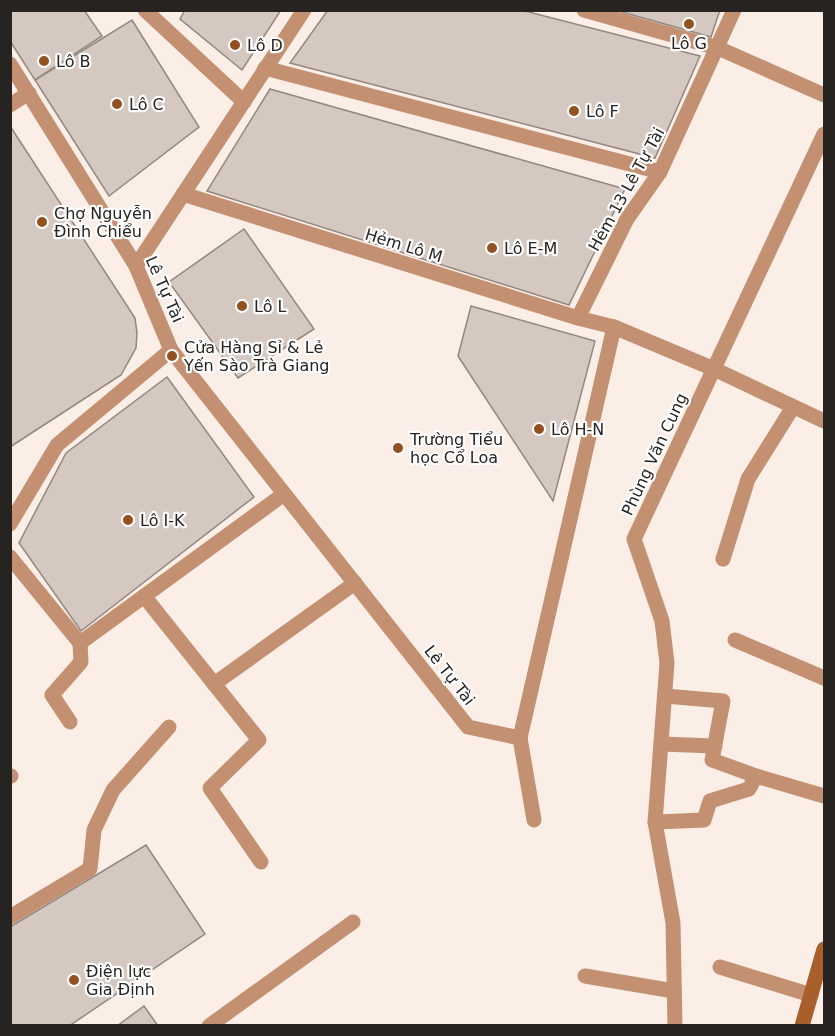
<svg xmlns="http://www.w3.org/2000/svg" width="835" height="1036" viewBox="0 0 835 1036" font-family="'DejaVu Sans',sans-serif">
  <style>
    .building { fill: #d4c8c1; stroke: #938781; stroke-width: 1.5 }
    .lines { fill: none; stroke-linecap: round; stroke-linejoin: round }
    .lane { stroke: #c39071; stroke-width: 15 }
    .street { stroke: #c39071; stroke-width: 15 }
    .secondary { stroke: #a85f2c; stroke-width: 15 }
    .poi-dot { fill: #935020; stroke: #fff; stroke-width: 2 }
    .labels { text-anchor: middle; stroke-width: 4.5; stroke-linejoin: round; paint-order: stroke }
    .poi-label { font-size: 16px; fill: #272320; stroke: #fff; text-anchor: start }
    .street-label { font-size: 16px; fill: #272320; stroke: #fff }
  </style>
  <rect width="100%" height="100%" fill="#fbeee7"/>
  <!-- building -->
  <g class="building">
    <polygon points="10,10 84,10 102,36 35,80 10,41"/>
    <polygon points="185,10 281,10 242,70 180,19"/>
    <polygon points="328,10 521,10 700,56 655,158 290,63"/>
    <polygon points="615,10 720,10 711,37"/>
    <polygon points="132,20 199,127 109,196 35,80"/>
    <polygon points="270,89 625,189 569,305 207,191"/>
    <polygon points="10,126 135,318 137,333 136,348 121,375 10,447"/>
    <polygon points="244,229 314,329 238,378 169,282"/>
    <polygon points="471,306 595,341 553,501 458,356"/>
    <polygon points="167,377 254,497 81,631 19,543 66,453"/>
    <polygon points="146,845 205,934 69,1026 10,1026 10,927"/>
    <polygon points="144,1006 158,1026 117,1026"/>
  </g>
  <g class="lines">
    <!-- lane -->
    <g class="lane">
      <polyline points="145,10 244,102"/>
      <polyline points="584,10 711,46"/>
      <polyline points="718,48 824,95"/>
      <polyline points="265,68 660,172"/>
      <polyline points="10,105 29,93"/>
      <polyline points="183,194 578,318 614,327"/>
      <polyline points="136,266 304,10"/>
      <polyline points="578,318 627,219 660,172 734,10"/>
      <polyline points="10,524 57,445 171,350"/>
      <polyline points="10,557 80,643 284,494"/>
      <polyline points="723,559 748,479 793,407"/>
      <polyline points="144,596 259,740 210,788 261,862"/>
      <polyline points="735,640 824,678"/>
      <polyline points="214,684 355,583"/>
      <polyline points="665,696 723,701 712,760 756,776"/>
      <polyline points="70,722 52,695 81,662 80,643"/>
      <polyline points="520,738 534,820"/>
      <polyline points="661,744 715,746"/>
      <polyline points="10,776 11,776"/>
      <polyline points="655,822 704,820 710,801 749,789 756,776 824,796"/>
      <polyline points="10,917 90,869 94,830 113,790 169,727"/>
      <polyline points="720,967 811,995"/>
      <polyline points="585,976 674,991"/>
      <polyline points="209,1026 353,922"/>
    </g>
    <!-- street -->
    <g class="street">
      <polyline points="10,64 136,266 171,350 468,727 520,738 614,327 714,369 824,421"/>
      <polyline points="675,1026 673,923 655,822 667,663 662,621 634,539 824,134"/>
    </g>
    <!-- secondary -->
    <polyline class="secondary" points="802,1026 824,949"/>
  </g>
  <!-- markers -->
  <g class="poi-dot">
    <circle cx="689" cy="24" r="6"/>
    <circle cx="235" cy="45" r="6"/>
    <circle cx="44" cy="61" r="6"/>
    <circle cx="117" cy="104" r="6"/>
    <circle cx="574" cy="111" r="6"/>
    <circle cx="42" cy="222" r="6"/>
    <circle cx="492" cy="248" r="6"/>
    <circle cx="242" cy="306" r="6"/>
    <circle cx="172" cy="356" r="6"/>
    <circle cx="539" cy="429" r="6"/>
    <circle cx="398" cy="448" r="6"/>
    <circle cx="128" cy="520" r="6"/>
    <circle cx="74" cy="980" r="6"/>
  </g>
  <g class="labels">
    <!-- poi labels -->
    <g class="poi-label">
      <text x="689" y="49" text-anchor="middle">Lô G</text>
      <text x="247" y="51">Lô D</text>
      <text x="56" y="67">Lô B</text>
      <text x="129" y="110">Lô C</text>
      <text x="586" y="117">Lô F</text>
      <text x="54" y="219">Chợ Nguyễn<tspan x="54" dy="18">Đình Chiểu</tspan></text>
      <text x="504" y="254">Lô E-M</text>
      <text x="254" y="312">Lô L</text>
      <text x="184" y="353">Cửa Hàng Sỉ &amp; Lẻ<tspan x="184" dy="18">Yến Sào Trà Giang</tspan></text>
      <text x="551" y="435">Lô H-N</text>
      <text x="410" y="445">Trường Tiểu<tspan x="410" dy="18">học Cổ Loa</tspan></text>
      <text x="140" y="526">Lô I-K</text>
      <text x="86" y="977">Điện lực<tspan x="86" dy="18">Gia Định</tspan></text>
    </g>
    <!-- street labels -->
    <g class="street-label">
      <text transform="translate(626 189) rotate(-61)" y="6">Hẻm 13 Lê Tự Tài</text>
      <text transform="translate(404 245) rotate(17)" y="6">Hẻm Lô M</text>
      <text transform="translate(165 289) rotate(66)" y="6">Lê Tự Tài</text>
      <text transform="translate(654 454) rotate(-65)" y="6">Phùng Văn Cung</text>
      <text transform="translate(450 675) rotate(52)" y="6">Lê Tự Tài</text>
    </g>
  </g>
  <!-- border -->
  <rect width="835" height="1036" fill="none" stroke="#272320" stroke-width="24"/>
</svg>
